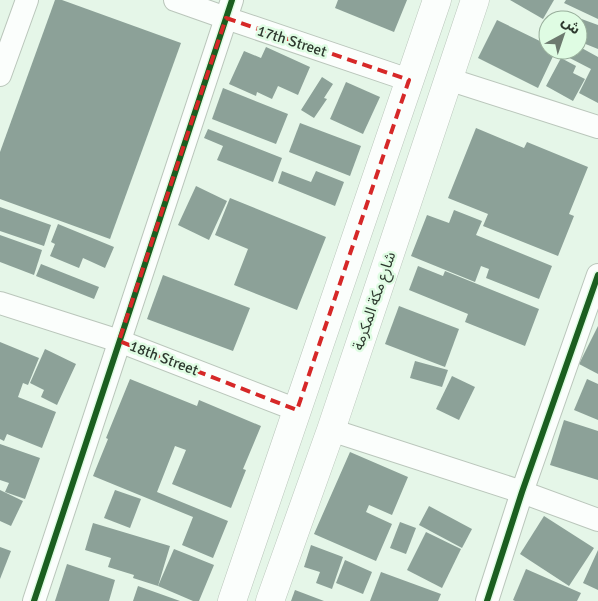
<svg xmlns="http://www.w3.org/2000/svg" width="598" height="601" viewBox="0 0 598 601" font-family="Signika,'Noto Sans Arabic',sans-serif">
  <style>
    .building { fill: #8ca198 }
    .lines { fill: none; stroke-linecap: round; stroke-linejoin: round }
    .minor-casing { stroke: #bac6bb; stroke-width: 24 }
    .secondary-casing { stroke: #bac6bb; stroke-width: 29 }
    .minor { stroke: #fbfefc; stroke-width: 22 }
    .secondary { stroke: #fbfefc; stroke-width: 28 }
    .cycleway-casing { stroke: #dffce3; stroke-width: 9 }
    .cycleway { stroke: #1b5e20; stroke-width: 6 }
    .marked { fill: none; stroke: #d62828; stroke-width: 4; stroke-dasharray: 10 6; stroke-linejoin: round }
    .labels { text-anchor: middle; stroke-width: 5; stroke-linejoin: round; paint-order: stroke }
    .street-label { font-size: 15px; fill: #2d382e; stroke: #dffce3 }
  </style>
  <rect width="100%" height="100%" fill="#e5f6e8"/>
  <!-- building -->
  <g class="building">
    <polygon points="55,0 62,0 181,43 110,239 0,199 0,152"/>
    <polygon points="338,0 407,0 394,32 335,8"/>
    <polygon points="510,0 554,0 543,19"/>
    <polygon points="566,0 598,0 598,19 564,3"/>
    <polygon points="576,17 598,25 598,49 578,41 578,20 575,20"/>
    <polygon points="497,20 548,45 548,50 556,50 538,88 478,58"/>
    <polygon points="578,46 598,57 598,103 579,93 591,69 560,53 561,50 578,50"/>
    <polygon points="266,47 310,67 298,95 278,86 272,99 257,92 256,96 229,84 244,51 261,58"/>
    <polygon points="561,58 576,66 573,73 585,79 573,101 546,86"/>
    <polygon points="322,77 333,84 324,98 327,99 314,118 301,110"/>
    <polygon points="346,82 380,97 363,134 330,119"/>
    <polygon points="223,88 288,114 276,144 212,119"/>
    <polygon points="300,123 361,146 350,176 289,152"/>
    <polygon points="476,128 524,148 527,142 588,167 569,214 574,216 558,256 483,226 488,214 448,198"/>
    <polygon points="208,129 282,158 273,182 217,160 223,146 204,138"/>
    <polygon points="282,171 311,182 316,171 344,182 335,206 278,183"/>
    <polygon points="196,186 227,201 209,240 178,225"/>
    <polygon points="230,198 326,237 297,310 234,285 248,249 215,235"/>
    <polygon points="0,207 51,225 44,246 0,231"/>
    <polygon points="454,210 482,221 476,235 552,266 539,299 486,278 489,269 481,266 475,282 411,256 427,215 449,223"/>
    <polygon points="58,224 114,247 105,268 83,258 79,268 50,256 55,244 51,242"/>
    <polygon points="0,235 42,250 34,275 0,262"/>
    <polygon points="41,264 99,287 94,299 36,276"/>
    <polygon points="418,266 443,276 445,271 539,309 525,346 465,322 468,314 409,290"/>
    <polygon points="163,275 250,308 233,351 147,319"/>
    <polygon points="399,306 459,329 445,367 385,344"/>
    <polygon points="598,326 598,374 579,364"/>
    <polygon points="0,342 39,358 28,385 23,383 18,397 56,412 42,448 7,434 4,441 0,439"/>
    <polygon points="45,349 76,364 57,405 41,397 44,390 30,383"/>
    <polygon points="415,361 448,370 442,387 410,378"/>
    <polygon points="452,376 475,387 459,420 436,409"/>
    <polygon points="130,379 197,406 199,400 261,426 243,469 246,470 231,508 172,484 186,450 175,446 157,492 228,521 213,558 182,545 193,517 93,476 108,439 106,438"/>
    <polygon points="587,379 598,384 598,420 574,410"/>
    <polygon points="564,420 598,431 598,480 550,465"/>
    <polygon points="0,444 40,458 25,499 5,492 9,483 0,480"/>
    <polygon points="350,452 408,477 392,515 369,505 366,512 392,524 376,561 314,534"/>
    <polygon points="0,490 23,501 11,526 0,521"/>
    <polygon points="115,490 141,499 130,528 104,518"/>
    <polygon points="429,506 472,529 462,548 419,525"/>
    <polygon points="544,516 594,548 569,586 520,554"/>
    <polygon points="400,522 416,528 406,554 390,548"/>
    <polygon points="93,523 170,546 158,586 133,578 134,575 108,567 111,558 85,550"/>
    <polygon points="426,532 461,549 442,588 407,570"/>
    <polygon points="311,545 343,557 332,589 316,583 320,572 304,567"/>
    <polygon points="0,547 11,551 0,579"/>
    <polygon points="174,549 214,565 199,601 193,601 158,586"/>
    <polygon points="598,550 598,590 583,583"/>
    <polygon points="345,560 372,572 363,594 336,583"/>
    <polygon points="67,564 115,580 109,601 55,601"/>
    <polygon points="526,569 581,593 577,601 515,601 513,600"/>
    <polygon points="381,572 441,594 438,601 370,601"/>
    <polygon points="138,586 180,601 133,601"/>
    <polygon points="295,590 324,601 291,601"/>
  </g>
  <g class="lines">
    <!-- minor casing -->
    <g class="minor-casing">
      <g id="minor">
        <polyline points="175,0 226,18 409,80"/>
        <polyline points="0,75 27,0"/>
        <polyline points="448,79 598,127"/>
        <polyline points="0,303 119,341 297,410"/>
        <polyline points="331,430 522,492 598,520"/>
        <polyline points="34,601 232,0"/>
        <polyline points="487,601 522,492 598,275"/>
      </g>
    </g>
    <!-- secondary casing -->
    <g class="secondary-casing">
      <g id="secondary">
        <polyline points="232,601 437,0"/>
        <polyline points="270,601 331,430 475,0"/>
      </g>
    </g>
    <!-- minor -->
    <use href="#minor" class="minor"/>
    <!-- secondary -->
    <use href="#secondary" class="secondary"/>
    <!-- cycleway casing -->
    <g class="cycleway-casing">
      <g id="cycleway">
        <polyline points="34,601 232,0"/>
        <polyline points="487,601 522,492 598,275"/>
      </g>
    </g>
    <!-- cycleway -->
    <use href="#cycleway" class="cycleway"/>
  </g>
  <!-- marked area -->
  <path class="marked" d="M226,18l183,62 -112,330 -178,-69z"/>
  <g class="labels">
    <!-- street labels -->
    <g class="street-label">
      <text transform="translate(292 41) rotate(18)" y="5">17th Street</text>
      <text transform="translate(374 301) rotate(-71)" y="5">شارع مكة المكرمة</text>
      <text transform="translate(164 358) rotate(21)" y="5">18th Street</text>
    </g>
  </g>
  <!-- north arrow -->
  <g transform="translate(563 35) rotate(40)"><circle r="24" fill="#dffce3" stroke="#98ae9b"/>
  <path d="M0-4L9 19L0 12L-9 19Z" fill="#6d7a6f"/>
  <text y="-8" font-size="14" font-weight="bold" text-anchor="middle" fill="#2d382e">ش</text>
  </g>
</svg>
